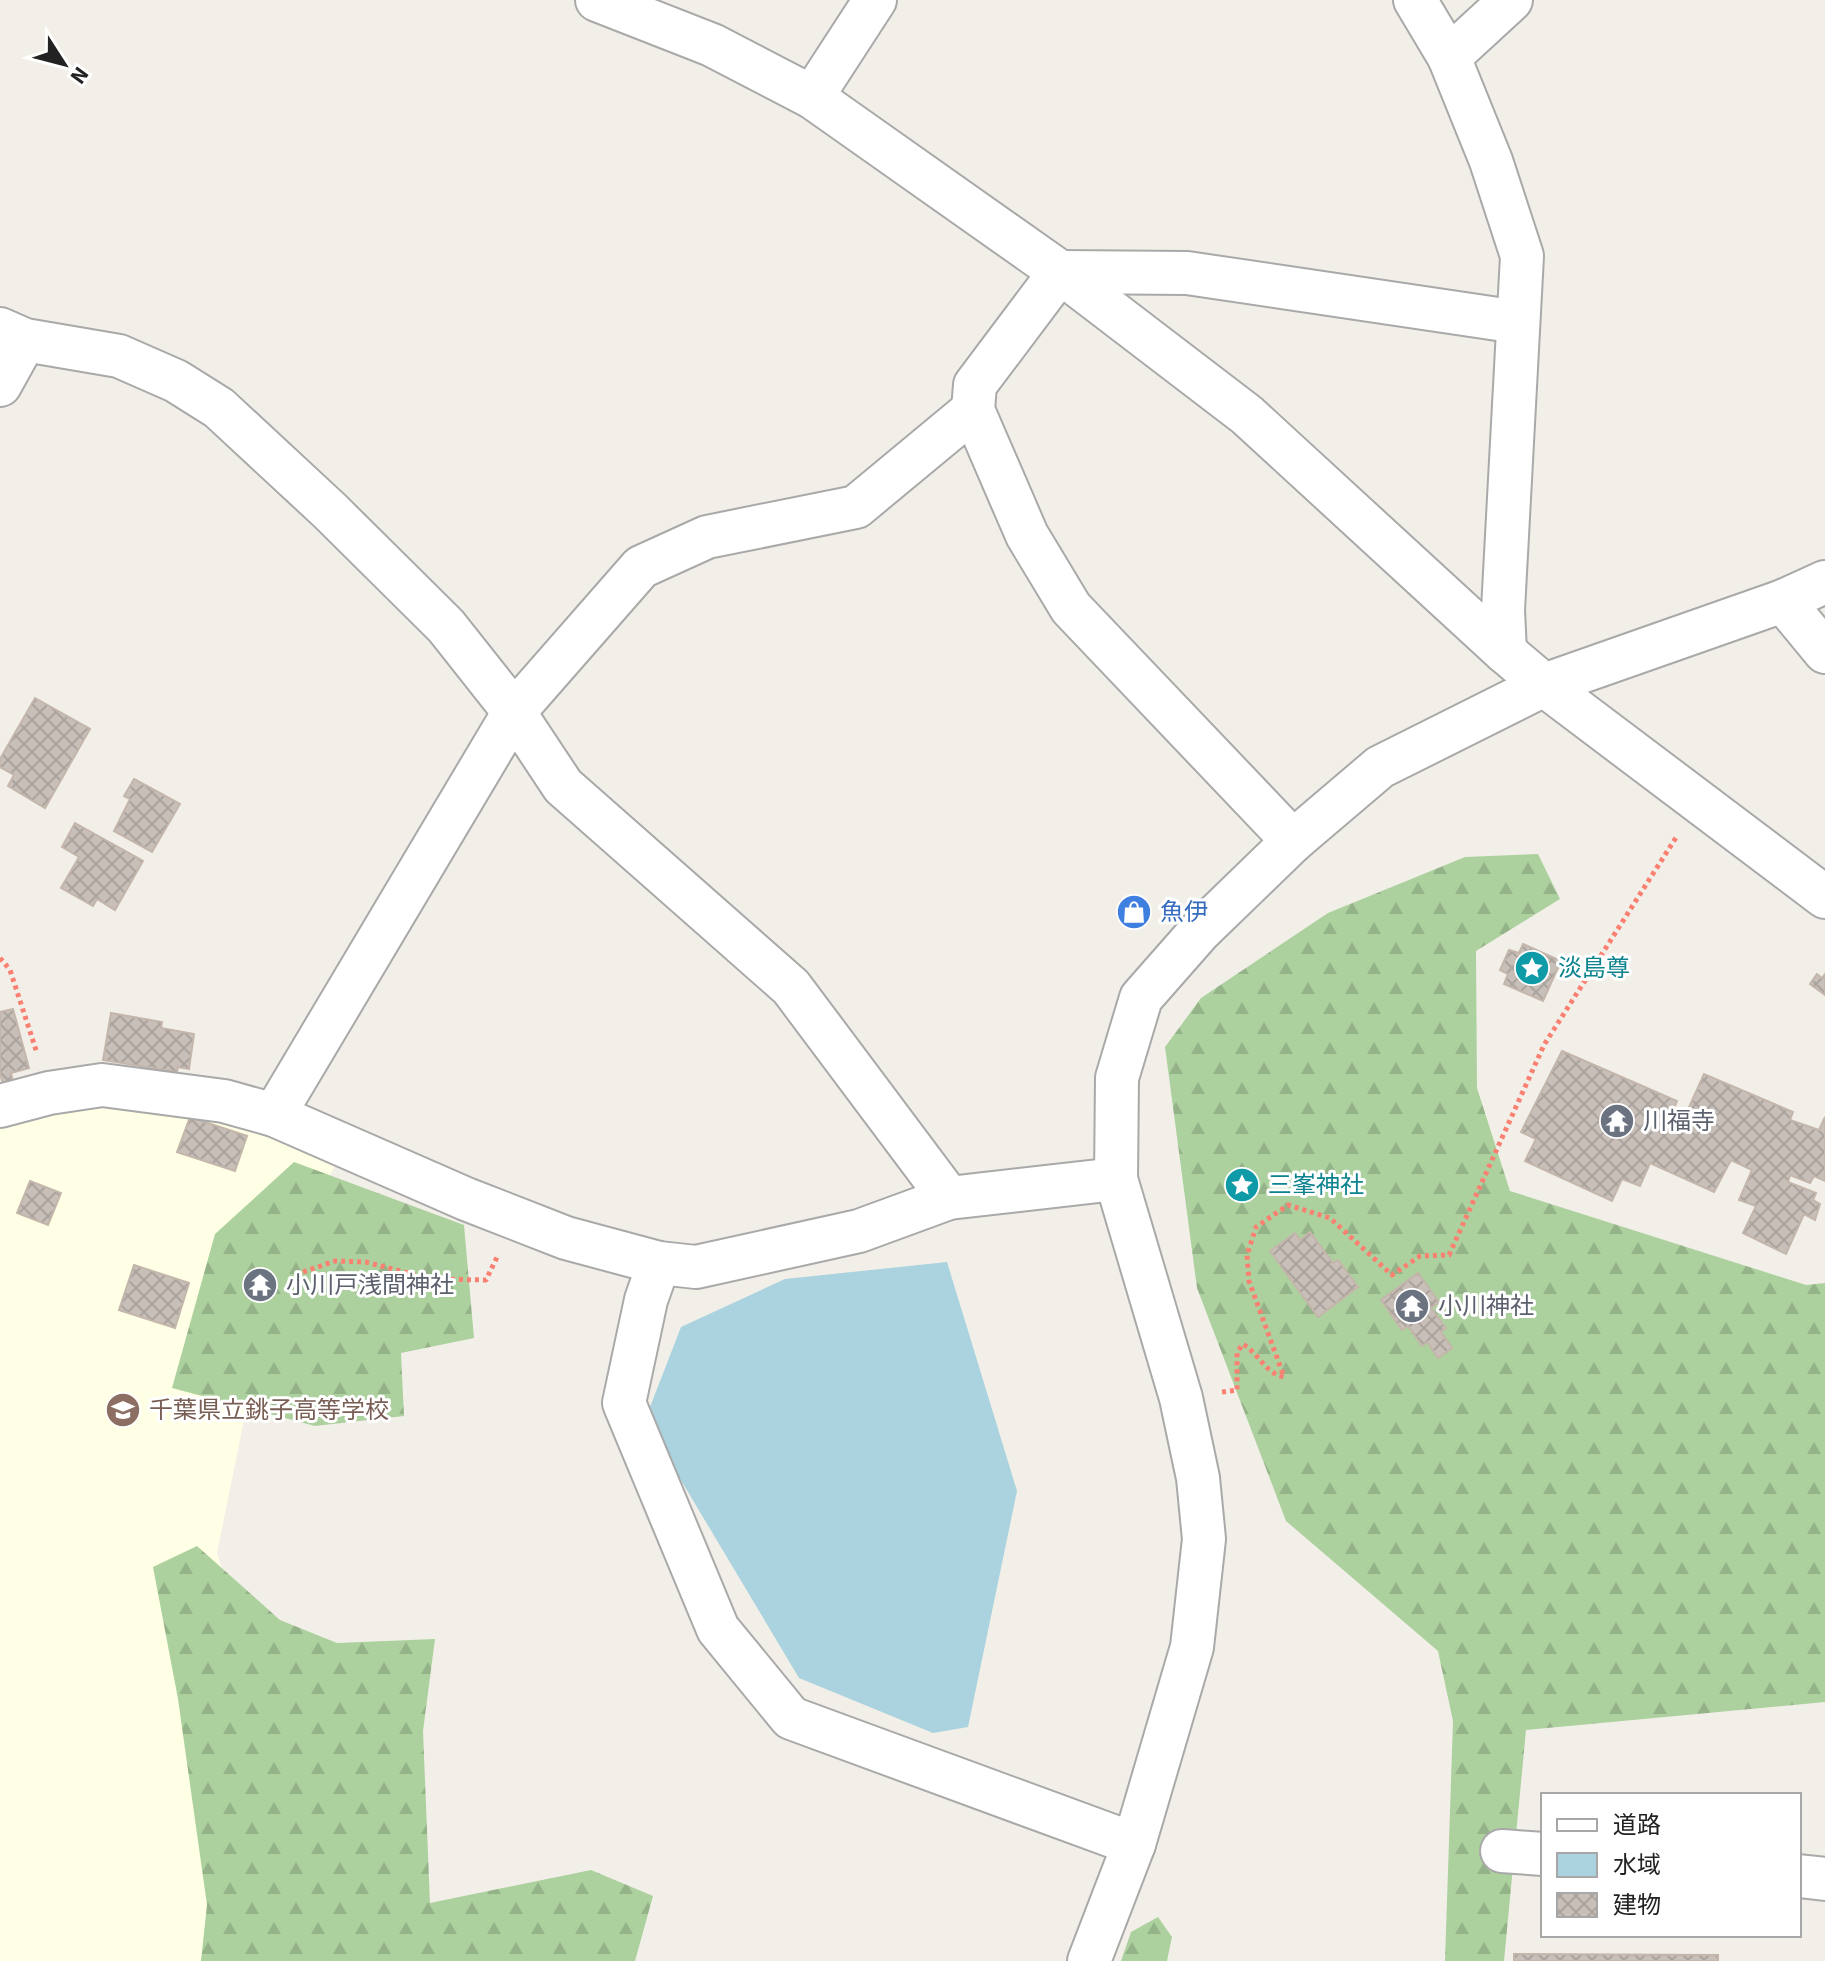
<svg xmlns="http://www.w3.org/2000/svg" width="1825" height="1961" viewBox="0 0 1825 1961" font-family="'Source Sans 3','Noto Sans JP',sans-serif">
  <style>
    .education { fill: #ffffe5 }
    .forest { fill: url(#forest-firs) }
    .water { fill: #aad3df }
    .building { fill: url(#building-cross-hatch); stroke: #c4b6ab; stroke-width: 2 }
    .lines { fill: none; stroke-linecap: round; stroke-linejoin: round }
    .minor-casing { stroke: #a9a9a9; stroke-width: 46 }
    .path { stroke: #fa8072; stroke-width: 5; stroke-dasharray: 4 4; stroke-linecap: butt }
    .minor { stroke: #fff; stroke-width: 42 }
    .labels { text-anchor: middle; stroke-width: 6; stroke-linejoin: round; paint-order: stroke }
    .shop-label { font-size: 24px; fill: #366cbe; stroke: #fff; text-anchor: start }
    .culture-label { font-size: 24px; fill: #0d838f; stroke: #fff; text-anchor: start }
    .worship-label { font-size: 24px; fill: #5b616d; stroke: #fff; text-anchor: start }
    .education-label { font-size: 24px; fill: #785e54; stroke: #fff; text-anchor: start }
  </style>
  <defs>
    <pattern id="forest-firs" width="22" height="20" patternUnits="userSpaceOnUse" patternTransform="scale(2)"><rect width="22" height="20" fill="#add19e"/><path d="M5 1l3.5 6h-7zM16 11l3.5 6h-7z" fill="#95b388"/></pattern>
    <pattern id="building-cross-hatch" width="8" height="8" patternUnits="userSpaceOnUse" patternTransform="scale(2)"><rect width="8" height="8" fill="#c7bfb8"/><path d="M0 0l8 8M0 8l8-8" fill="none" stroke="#aba49e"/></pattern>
  </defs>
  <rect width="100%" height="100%" fill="#f2efe9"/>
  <!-- education -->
  <polygon class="education" points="102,1085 347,1146 275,1267 217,1553 284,1766 253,1961 0,1961 0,1106"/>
  <!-- forest -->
  <g class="forest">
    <polygon points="1538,854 1560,899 1476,951 1477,1088 1510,1191 1806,1285 1825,1283 1825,1702 1526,1730 1504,1961 1445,1961 1453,1721 1438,1651 1286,1521 1197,1288 1165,1047 1201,998 1328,913 1465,857"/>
    <polygon points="294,1162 464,1225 474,1338 401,1353 404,1416 315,1426 172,1388 215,1234"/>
    <polygon points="197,1546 280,1620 337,1643 435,1639 423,1731 430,1903 591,1870 653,1896 635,1961 201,1961 207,1905 178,1699 153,1567"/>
    <polygon points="1158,1917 1172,1937 1167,1961 1121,1961 1131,1932"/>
  </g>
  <!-- water -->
  <polygon class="water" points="947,1262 1017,1491 968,1727 933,1733 799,1678 645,1420 681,1327 785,1279"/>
  <!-- building -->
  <g class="building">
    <polygon points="35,698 90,729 45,808 8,786 14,775 0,767 0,759"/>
    <polygon points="134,779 180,804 152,852 114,831 130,799 124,796"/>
    <polygon points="75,823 143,861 115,910 97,899 93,906 61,888 79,857 62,847"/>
    <polygon points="1523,944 1561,961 1543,1001 1504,984 1508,974 1500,970 1509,950 1519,953"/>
    <polygon points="1817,974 1822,978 1825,974 1825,995 1810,984"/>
    <polygon points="13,1009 29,1068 11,1073 13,1082 3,1085 0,1073 0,1012"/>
    <polygon points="111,1013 162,1022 161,1028 194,1034 189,1069 178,1067 177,1072 103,1060"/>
    <polygon points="1562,1051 1677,1101 1670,1118 1681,1125 1704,1074 1793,1112 1790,1120 1819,1130 1825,1117 1825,1181 1814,1176 1810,1183 1790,1175 1788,1182 1816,1193 1813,1200 1820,1204 1815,1220 1804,1214 1786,1254 1743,1233 1756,1206 1739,1200 1752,1170 1731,1160 1714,1192 1650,1163 1640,1186 1622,1179 1612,1201 1525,1161 1536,1139 1521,1132"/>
    <polygon points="190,1117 247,1136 235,1171 177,1152"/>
    <polygon points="30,1181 61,1193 48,1225 17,1213"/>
    <polygon points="1310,1232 1333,1263 1338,1260 1358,1287 1318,1317 1270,1251 1295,1233 1300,1240"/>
    <polygon points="134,1265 189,1283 175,1328 119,1310"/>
    <polygon points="267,1273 273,1290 257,1296 250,1280"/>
    <polygon points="1418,1273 1439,1302 1431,1308 1446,1328 1441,1332 1452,1348 1438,1358 1427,1342 1422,1346 1408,1326 1402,1330 1381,1300"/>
    <polygon points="1514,1954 1718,1955 1718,1961 1514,1961"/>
  </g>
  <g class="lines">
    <!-- minor casing -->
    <g class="minor-casing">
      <g id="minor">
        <polyline points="597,0 712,45 812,97 1060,272 1247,415 1505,652 1544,685 1825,897"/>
        <polyline points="1415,0 1449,57"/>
        <polyline points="812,97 875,0"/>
        <polyline points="0,329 25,340 119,356 176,381 219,408 330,511 446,626 514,712 563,786 791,987 949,1198"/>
        <polyline points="0,385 25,340"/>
        <polyline points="1783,601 1825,652"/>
        <polyline points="1505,652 1503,610 1522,256 1491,161 1449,57 1511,0"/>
        <polyline points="1293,841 1071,608 1027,535 973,410 975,385 1060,272 1187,273 1518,322"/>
        <polyline points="0,1106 49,1093 102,1085 224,1101 274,1115 466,1199 566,1238 659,1263 696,1267 859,1231 949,1198 1116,1179"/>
        <polyline points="274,1115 514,712 641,567 707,537 856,507 973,410"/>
        <polyline points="659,1263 646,1300 624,1403 718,1629 791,1718 1134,1844"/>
        <polyline points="1502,1851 1543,1854"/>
        <polyline points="1799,1876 1825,1879"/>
        <polyline points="1089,1961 1134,1844 1192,1647 1204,1539 1198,1478 1181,1398 1116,1179 1117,1078 1141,998 1199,932 1293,841 1380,767 1544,685 1783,601 1825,582"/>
      </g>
    </g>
    <!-- path -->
    <g class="path">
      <polyline points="0,958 10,970 37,1053"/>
      <polyline points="303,1272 335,1261 366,1262 431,1279 486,1280 498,1255"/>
      <path d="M1222,1392l15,-2v-38l6,-8c16,10 22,29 41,33l-35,-96 -2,-26 9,-28 32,-22 42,13 62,57 28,-19 29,-1 95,-210 133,-209"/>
    </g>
    <!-- minor -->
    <use href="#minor" class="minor"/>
  </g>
  <!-- icons -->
  <defs>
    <g id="shop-disc" transform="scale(1.8)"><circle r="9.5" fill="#3f7fe0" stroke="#fff"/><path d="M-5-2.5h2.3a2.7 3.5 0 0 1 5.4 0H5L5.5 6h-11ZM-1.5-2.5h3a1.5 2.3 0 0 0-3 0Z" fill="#fff"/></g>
    <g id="sight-disc" transform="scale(1.8)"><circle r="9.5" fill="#0f9aa8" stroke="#fff"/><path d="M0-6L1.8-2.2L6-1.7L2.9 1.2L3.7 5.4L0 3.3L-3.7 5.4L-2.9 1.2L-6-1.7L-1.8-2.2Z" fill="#fff"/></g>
    <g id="temple-disc" transform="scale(1.8)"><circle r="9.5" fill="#6b7280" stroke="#fff"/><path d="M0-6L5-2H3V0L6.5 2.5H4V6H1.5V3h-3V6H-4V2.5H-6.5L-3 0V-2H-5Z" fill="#fff"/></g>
    <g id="school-disc" transform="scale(1.8)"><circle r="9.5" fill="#8d6e63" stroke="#fff"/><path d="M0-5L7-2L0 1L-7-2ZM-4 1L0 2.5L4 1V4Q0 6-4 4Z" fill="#fff"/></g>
  </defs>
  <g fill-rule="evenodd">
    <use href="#shop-disc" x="1134" y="912"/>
    <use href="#sight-disc" x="1532" y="968"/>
    <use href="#temple-disc" x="1617" y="1121"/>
    <use href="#sight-disc" x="1242" y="1185"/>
    <use href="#temple-disc" x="260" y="1285"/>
    <use href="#temple-disc" x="1412" y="1306"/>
    <use href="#school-disc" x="123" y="1410"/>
  </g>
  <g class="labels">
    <!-- shop labels -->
    <g class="shop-label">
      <text x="1160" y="920">魚伊</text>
    </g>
    <!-- culture labels -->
    <g class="culture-label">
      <text x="1558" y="976">淡島尊</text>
      <text x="1268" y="1193">三峯神社</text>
    </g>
    <!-- worship labels -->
    <g class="worship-label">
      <text x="1643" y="1129">川福寺</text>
      <text x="286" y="1293">小川戸浅間神社</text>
      <text x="1438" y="1314">小川神社</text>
    </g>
    <!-- education labels -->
    <g class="education-label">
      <text x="149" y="1418">千葉県立銚子高等学校</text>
    </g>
  </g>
  <!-- legend -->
  <rect x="1541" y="1793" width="260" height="144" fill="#ffffff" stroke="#a7a7a7" stroke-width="2"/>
  <rect x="1557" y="1819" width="40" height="12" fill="#ffffff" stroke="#a7a7a7" stroke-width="2"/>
  <text x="1613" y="1833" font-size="24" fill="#222222">道路</text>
  <rect x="1557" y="1853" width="40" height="24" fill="#aad3df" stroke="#a7a7a7" stroke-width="2"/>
  <text x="1613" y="1873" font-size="24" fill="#222222">水域</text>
  <rect x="1557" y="1893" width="40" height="24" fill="url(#building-cross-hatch)" stroke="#a7a7a7" stroke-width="2"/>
  <text x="1613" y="1913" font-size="24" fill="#222222">建物</text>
  <!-- north arrow -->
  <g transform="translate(64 64) rotate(126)" stroke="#ffffff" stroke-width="6" paint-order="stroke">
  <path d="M0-6L14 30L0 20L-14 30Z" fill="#222222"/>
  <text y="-12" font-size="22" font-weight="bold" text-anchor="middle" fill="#222222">N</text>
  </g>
</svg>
